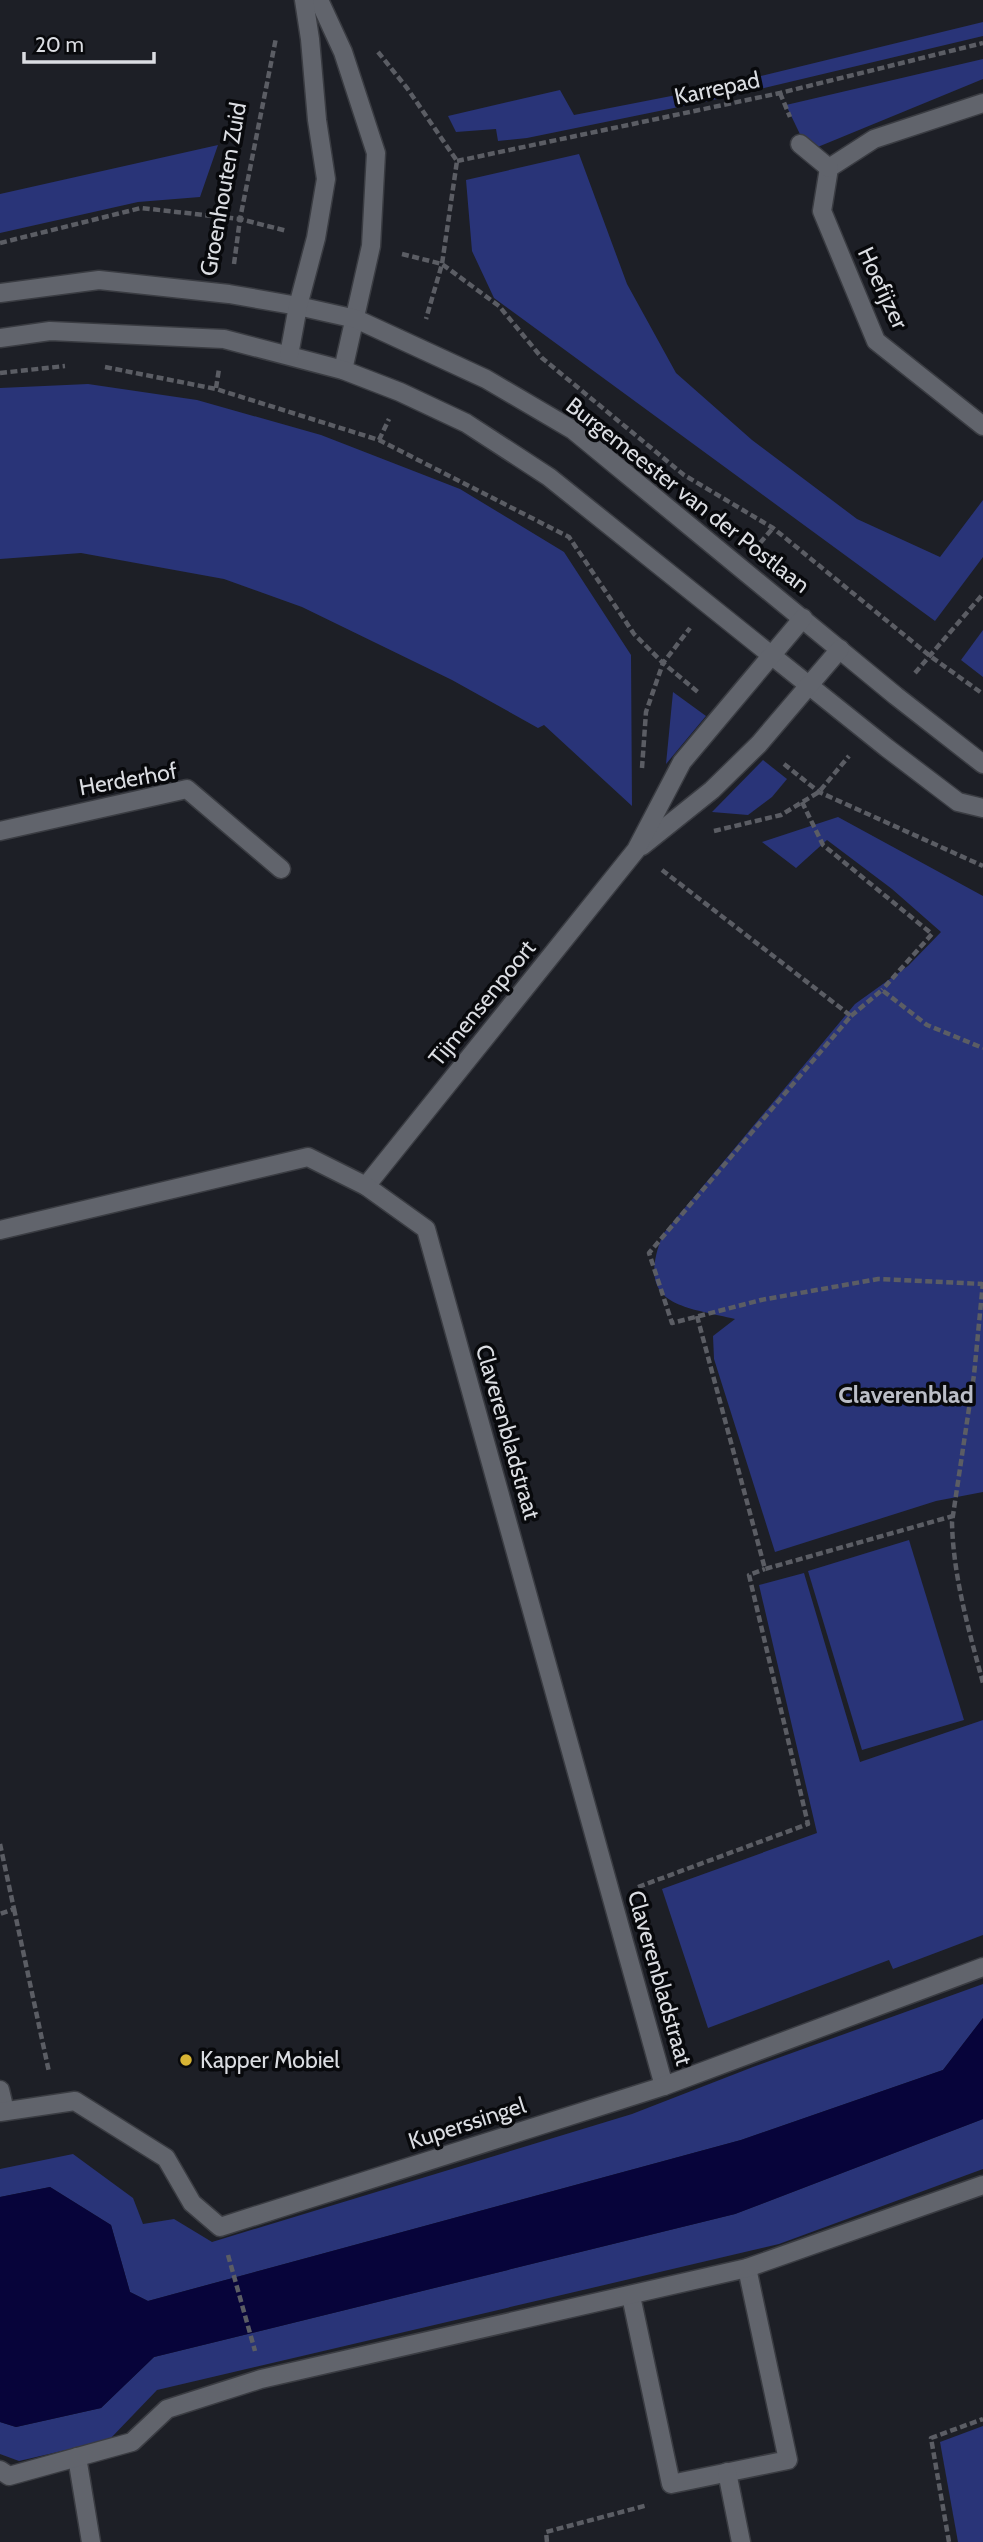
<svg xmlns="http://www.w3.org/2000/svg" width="983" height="2542" viewBox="0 0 983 2542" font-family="Cabin,sans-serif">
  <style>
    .green { fill: #293478 }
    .water { fill: #07043a }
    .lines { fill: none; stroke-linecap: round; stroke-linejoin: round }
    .minor-casing { stroke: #3a3c42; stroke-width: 21 }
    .path { stroke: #5b5d64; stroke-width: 4.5; stroke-dasharray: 7 3.5; stroke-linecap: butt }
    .minor { stroke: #61646c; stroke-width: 18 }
    .poi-dot { fill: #d8b434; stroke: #08090c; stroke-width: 2.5 }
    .labels { text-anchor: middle; stroke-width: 7; stroke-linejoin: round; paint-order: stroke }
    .street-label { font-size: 23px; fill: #dbdde2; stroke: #08090c }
    .poi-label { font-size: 23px; fill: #dbdde2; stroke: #08090c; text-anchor: start }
    .neighbourhood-label { font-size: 24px; font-weight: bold; fill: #bbbec7; stroke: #08090c }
  </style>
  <rect width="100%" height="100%" fill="#1d1f26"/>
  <!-- green -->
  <g class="green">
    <polygon points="983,22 983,36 713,100 527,138 498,141 496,129 456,132 448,116 560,90 574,115 707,89"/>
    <polygon points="983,59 983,79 808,151 786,105"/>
    <polygon points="218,145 200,197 138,202 0,233 0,194"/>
    <polygon points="579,154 627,284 676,373 752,440 857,519 940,557 983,500 983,557 935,621 494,298 472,251 466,180"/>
    <polygon points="88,384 197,400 321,435 460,489 564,552 631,655 632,806 544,725 538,728 452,680 302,607 224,579 81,553 0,559 0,388"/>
    <polygon points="983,630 983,677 961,660"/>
    <polygon points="673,692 706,716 666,764"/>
    <polygon points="763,760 787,779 772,797 748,815 712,812"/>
    <path d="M838,817l145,79v596l-47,9 -161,51 -61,-193 -1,-23 22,-17c-53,-13 -101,-13 -72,-85l192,-230 53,-38 33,-34 -49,-43 -65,-49 -31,28 -34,-26z"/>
    <polygon points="909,1540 964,1720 862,1750 808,1571"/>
    <polygon points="804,1573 860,1762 983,1720 983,1935 893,1969 889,1960 708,2028 662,1889 817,1833 759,1585"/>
    <polygon points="983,1984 983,2018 943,2070 741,2140 148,2301 130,2292 111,2225 50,2187 0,2197 0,2169 73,2154 133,2198 143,2224 174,2219 212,2242 632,2114 753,2067"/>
    <polygon points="983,2119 983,2169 779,2244 157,2390 109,2440 19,2461 0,2454 0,2422 16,2427 101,2408 154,2357 735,2214"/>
    <polygon points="983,2426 983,2542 958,2542 940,2442"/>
  </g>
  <!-- water -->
  <polygon class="water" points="983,2018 983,2119 735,2214 154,2357 101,2408 16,2427 0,2422 0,2197 50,2187 111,2225 130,2292 148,2301 741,2140 943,2070"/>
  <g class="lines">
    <!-- minor casing -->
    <g class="minor-casing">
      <g id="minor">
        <polyline points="319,0 343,52 376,153 371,246 343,370"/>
        <polyline points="983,103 874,139 829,168 822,211 876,341 983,426"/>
        <polyline points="800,144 829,168"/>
        <polyline points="0,293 99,280 229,294 298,306 356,319 486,379 573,430 896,696 983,764"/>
        <polyline points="0,338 50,331 224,339 343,370 400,392 466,423 549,477 887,748 958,802 983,808"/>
        <polyline points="289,355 298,306 316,238 326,179 317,120 310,39 304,0"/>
        <polyline points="0,831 187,789 281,869"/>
        <polyline points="642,846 712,790 759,744 840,649"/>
        <polyline points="366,1186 636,850 682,762 803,618"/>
        <polyline points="0,1230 308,1157 366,1186 426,1229 664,2086"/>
        <polyline points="0,2090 5,2111"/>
        <polyline points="0,2112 75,2101 166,2158 192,2203 220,2227 664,2086 983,1967"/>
        <polyline points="631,2296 671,2484 788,2460 747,2268"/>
        <polyline points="77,2457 91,2542"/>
        <polyline points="0,2470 9,2476 132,2442 167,2409 261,2379 747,2268 983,2185"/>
        <polyline points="727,2472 741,2542"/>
      </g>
    </g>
    <!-- path -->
    <g class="path">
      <polyline points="378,52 407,88 457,161 442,264 426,319"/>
      <polyline points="780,93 790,117"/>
      <polyline points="457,161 780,93 983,43"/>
      <polyline points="0,243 141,208 240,219 287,231"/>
      <polyline points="402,254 442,264 499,306 542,358 684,475 773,528 930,656 983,694"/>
      <polyline points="234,264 240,219 276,38"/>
      <polyline points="105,367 216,389 379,440 569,537 634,634 663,663 699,693"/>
      <polyline points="0,373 65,366"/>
      <polyline points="216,388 219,369"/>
      <polyline points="379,440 389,419"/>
      <polyline points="760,543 773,528"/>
      <polyline points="915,673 983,594"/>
      <polyline points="784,764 819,792 983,866"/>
      <polyline points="642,768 646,712 663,663 690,628"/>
      <polyline points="802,802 823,845 932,934 882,990"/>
      <polyline points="714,831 781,815 819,792 849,756"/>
      <polyline points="662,870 851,1016 649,1253 672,1323 761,1300 878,1279 982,1284"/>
      <polyline points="851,1016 882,990 927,1025 983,1048"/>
      <path d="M983,1282l-9,93 -22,147c1,54 17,109 31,161"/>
      <polyline points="697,1316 765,1569 953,1516"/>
      <polyline points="0,1844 14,1909 0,1914"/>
      <polyline points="638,1887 808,1824 749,1575 765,1569"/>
      <polyline points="14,1909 49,2072"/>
      <polyline points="228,2255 255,2351"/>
      <polyline points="547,2542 546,2532 648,2505"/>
      <polyline points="949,2542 931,2438 983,2419"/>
    </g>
    <!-- minor -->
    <use href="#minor" class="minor"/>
  </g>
  <!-- markers -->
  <circle class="poi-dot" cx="186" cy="2060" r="7"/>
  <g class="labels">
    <!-- street labels -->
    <g class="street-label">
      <text transform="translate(717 88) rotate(-12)" y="8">Karrepad</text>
      <text transform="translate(223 189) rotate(-80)" y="8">Groenhouten Zuid</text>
      <text transform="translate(883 288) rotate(65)" y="8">Hoefijzer</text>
      <text transform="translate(688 495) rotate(38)" y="8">Burgemeester van der Postlaan</text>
      <text transform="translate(128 779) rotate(-10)" y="8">Herderhof</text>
      <text transform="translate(482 1003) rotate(-51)" y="8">Tijmensenpoort</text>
      <text transform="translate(508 1432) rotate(74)" y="8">Claverenbladstraat</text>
      <text transform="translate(660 1978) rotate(74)" y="8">Claverenbladstraat</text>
      <text transform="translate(467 2123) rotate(-18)" y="8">Kuperssingel</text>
    </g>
    <!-- poi labels -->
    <g class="poi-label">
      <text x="200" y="2068">Kapper Mobiel</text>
    </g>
    <!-- neighbourhood labels -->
    <g class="neighbourhood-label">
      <text x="906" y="1403">Claverenblad</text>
    </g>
  </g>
  <!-- scale -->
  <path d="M24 52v10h130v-10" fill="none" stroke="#dbdde2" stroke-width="3.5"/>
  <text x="35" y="52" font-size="21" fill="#dbdde2" stroke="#08090c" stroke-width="5" paint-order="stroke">20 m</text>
</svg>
